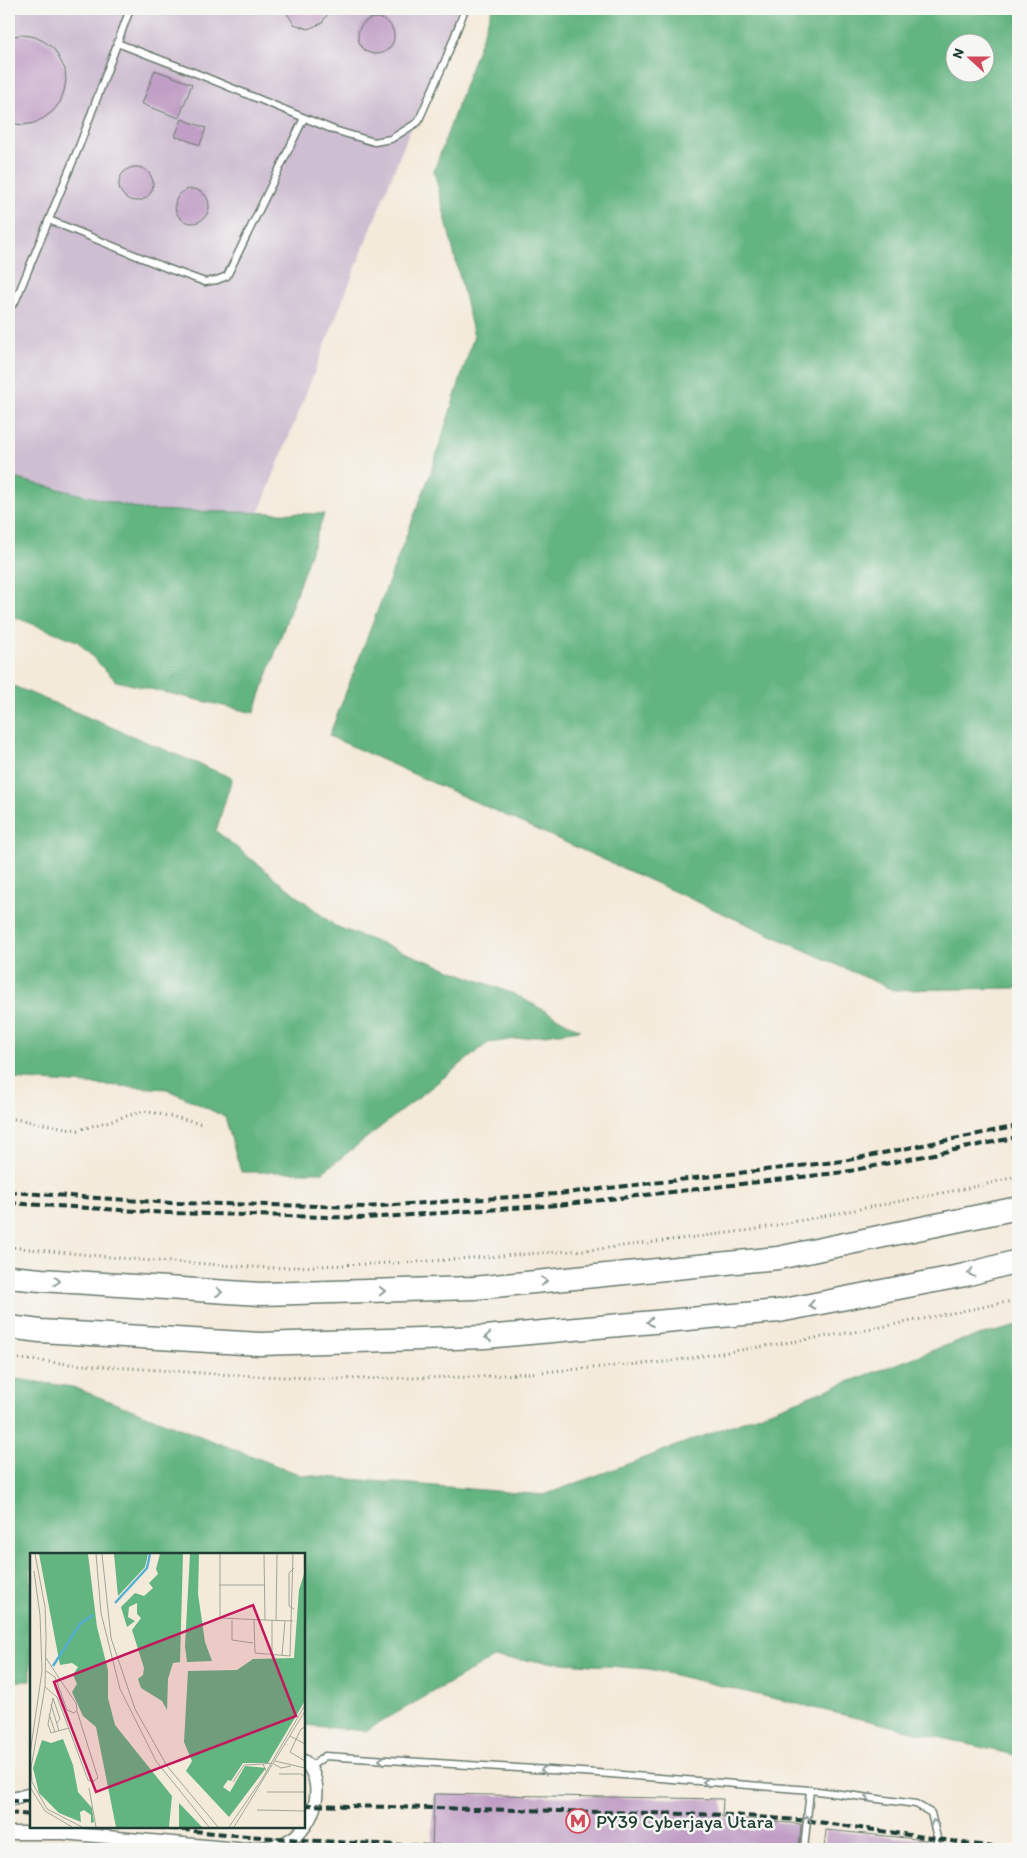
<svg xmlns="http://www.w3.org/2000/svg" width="1027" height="1858" viewBox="0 0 1027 1858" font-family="Itim,sans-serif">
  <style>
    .industrial { fill: #cebed1 }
    .forest { fill: #62b480; stroke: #40785a; fill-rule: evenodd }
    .building { fill: #c09ec5 }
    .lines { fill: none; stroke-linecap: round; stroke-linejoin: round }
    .lane-casing { stroke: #6a7a6e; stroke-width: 9 }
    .street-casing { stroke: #6a7a6e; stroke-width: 15 }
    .highway-casing { stroke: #6a7a6e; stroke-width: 25 }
    .path { stroke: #6a7a6e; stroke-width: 3; stroke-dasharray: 1 4; stroke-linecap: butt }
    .lane { stroke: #fff; stroke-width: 6 }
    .street { stroke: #fff; stroke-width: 12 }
    .highway { stroke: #fff; stroke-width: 22 }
    .rail { stroke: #1f3d34; stroke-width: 4; stroke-dasharray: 8 4; stroke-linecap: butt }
    .oneway { stroke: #8f9e9a }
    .labels { text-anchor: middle; stroke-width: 5; stroke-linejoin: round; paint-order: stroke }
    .poi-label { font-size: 19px; fill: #1f3d34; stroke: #f6f6f2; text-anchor: start }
    .inset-river { fill: none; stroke: #55afd3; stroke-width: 2.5 }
    .inset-road { fill: none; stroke: #9fa598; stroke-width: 1 }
    .view { fill: #c2185b; fill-opacity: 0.15; stroke: #c2185b; stroke-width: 2.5 }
    .inset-edge { fill: none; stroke: #1f3d34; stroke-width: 2.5 }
  </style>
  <rect width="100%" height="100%" fill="#f6f6f2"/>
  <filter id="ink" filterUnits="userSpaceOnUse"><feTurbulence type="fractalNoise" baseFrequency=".02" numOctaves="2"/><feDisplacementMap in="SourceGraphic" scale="10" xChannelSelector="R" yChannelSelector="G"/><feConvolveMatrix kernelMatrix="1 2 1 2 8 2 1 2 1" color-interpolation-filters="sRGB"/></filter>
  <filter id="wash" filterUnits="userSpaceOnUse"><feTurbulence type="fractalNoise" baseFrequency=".0096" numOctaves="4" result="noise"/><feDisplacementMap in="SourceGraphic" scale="20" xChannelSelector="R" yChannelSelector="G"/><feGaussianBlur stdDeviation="1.12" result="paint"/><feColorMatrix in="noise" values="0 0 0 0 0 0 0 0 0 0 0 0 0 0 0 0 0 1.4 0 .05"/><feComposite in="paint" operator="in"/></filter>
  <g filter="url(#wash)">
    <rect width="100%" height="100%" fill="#f4eada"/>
    <!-- industrial -->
    <polygon class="industrial" points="9,9 458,9 221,608 9,522"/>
    <!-- forest -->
    <g class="forest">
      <path d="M492,9h526v979l-125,2 -564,-254 102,-264 43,-136 -40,-165zM954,42h30v30h-30z"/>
      <polygon points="9,477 145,510 324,514 254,713 116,681 77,641 9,615"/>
      <polygon points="9,684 232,778 216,831 335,926 514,994 580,1030 488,1043 323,1172 241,1172 225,1117 167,1089 9,1079"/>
      <polygon points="1018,1326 1018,1756 649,1669 493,1658 365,1731 304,1725 304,1554 31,1554 31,1681 9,1681 9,1378 73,1387 301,1475 544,1495 958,1341"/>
    </g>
    <g id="blocks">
      <!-- building -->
      <g class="building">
        <polygon points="284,9 330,9 322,23 308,29 294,24"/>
        <circle cx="376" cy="36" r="18"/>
        <polygon points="24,35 35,37 45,42 54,49 65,69 66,80 64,91 60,102 53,111 44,118 34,123 23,125 9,123 9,36"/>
        <polygon points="155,70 192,84 179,118 142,104"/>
        <polygon points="182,119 206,128 200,145 175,136"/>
        <circle cx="136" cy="184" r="17"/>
        <circle cx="192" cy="206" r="17"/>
        <polygon points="434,1794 723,1799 722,1817 801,1824 799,1849 432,1849"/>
        <polygon points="826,1830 926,1840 926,1849 824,1849"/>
      </g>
    </g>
  </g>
  <g filter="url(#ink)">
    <use href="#blocks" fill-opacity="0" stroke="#6a7a6e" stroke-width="1"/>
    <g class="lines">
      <!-- lane casing -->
      <g class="lane-casing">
        <g id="lane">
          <polyline points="117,43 193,72 334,130 374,142 391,139 418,122 445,61 465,9"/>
          <polyline points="49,220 169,269 205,282 217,280 227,276 304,118"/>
          <polyline points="9,308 15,302 80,144 130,9"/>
          <polyline points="310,1767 325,1756 597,1773 810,1790 916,1804 931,1813 937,1838 936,1849"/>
          <polyline points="804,1849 810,1790"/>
        </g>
      </g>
      <!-- street casing -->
      <g class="street-casing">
        <g id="street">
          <polyline points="9,1800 31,1794"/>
          <polyline points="9,1833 63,1833 238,1849"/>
          <path d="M242,1849c15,-1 33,-1 46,-8 28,-15 39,-59 16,-80"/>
        </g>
      </g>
      <!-- highway casing -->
      <g class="highway-casing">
        <g id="highway">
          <polyline points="9,1277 41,1280 260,1294 474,1288 778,1258 1018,1208"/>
          <polyline points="9,1327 40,1331 260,1344 485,1337 779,1311 965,1275 1018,1261"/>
        </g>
      </g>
      <!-- path -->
      <g class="path">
        <polyline points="9,1118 78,1130 144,1111 203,1123"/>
        <polyline points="9,1247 141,1260 270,1268 415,1262 599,1249 752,1230 983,1185 1018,1176"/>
        <polyline points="9,1358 69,1364 232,1375 339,1379 479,1377 665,1362 866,1330 1018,1300"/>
      </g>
      <!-- lane -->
      <use href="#lane" class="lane"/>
      <!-- street -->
      <use href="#street" class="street"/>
      <!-- highway -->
      <use href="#highway" class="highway"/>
      <!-- rail -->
      <g class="rail">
        <polyline points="9,1192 171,1203 365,1207 557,1194 843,1161 1018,1126"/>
        <polyline points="9,1203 170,1213 366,1218 558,1205 845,1172 1018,1137"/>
        <polyline points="9,1801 31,1801"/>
        <polyline points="304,1805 731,1815 811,1821 1008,1849"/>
        <polyline points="9,1813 31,1815"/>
        <path d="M158,1827c125,15 252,19 378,22"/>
      </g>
    </g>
    <!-- one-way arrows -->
    <defs><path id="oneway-chevron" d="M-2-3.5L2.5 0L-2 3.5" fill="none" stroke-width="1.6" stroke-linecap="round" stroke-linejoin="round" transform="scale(1.25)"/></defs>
    <g class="oneway">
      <use href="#oneway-chevron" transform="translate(971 1273) rotate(166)"/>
      <use href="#oneway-chevron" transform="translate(57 1281) rotate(4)"/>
      <use href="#oneway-chevron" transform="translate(544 1281) rotate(-6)"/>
      <use href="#oneway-chevron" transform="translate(382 1291) rotate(-2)"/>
      <use href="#oneway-chevron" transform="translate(219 1292) rotate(4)"/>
      <use href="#oneway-chevron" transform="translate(812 1305) rotate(169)"/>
      <use href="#oneway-chevron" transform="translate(650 1322) rotate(175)"/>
      <use href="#oneway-chevron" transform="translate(488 1337) rotate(176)"/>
      <use href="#oneway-chevron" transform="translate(382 1760) rotate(-176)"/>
      <use href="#oneway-chevron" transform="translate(544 1770) rotate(-176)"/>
      <use href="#oneway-chevron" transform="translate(706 1782) rotate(-176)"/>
      <use href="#oneway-chevron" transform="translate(868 1797) rotate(-172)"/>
      <use href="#oneway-chevron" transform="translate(807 1819) rotate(-84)"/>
      <use href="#oneway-chevron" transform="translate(934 1823) rotate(-104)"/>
    </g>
  </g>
  <!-- icons -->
  <defs>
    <g id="metro-ring" transform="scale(1.25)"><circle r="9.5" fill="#f6f6f2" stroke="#d1495b" stroke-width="1.5"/><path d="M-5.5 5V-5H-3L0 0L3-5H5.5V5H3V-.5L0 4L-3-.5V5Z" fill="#d1495b"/></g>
  </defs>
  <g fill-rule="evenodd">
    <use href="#metro-ring" x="578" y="1821"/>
  </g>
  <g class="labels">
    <!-- poi labels -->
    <g class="poi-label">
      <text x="596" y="1828">PY39 Cyberjaya Utara</text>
    </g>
  </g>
  <!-- overview -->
  <g transform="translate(30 1553)">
    <rect width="275" height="275" fill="#f4eada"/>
    <path d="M9,1h49l9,73 11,43v28l7,27 57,71 -3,31h-53l-20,-100 -13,-11 -11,-24 5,-8 -4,-9 5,-8 -6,-4 -12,2zM84,1h34l-3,13 -27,29zM130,1h23l-3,108 -7,1 -5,16 -1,31 -5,-9 -21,-13 -3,-9 5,-4 1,-7 -12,-38 9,-12 -4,-4v-11l-8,4 -1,10 7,4 -8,6 -6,-20 14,-14 9,3 9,-8 -4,-5 9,-9 -2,-5zM160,1h9l-1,40 7,48 7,19 -25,1 -2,-16zM275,18v130l-37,62h-25l-12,18 -3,-1 -5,7 7,5 15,-26 21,2 -37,49 -43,-46 6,-10 -8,-19 4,-71 49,-1 16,-11 41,-1 5,-68zM33,186l10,26 5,27 14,16 2,14 -3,1v-8l-7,-5 -4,2 1,10 -22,-9 -20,-20 -6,-25 9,-28 9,3zM149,250l23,24h-23z" fill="#62b480"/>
    <path class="inset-river" d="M85,50l32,-35 3,-14M23,113l27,-42 13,-9"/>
    <path class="inset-road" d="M5,1l10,53 1,28 -1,52 -14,81 1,14 15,27 35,18M66,1l5,59 19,76 36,72 53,66M72,1l9,84 24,71 32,57 51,61M190,1v64l45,2M234,1l1,66 28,1M264,15l-5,5v33l5,3M189,32h45M202,67v20l21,3M224,67l1,33 35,3 3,-102M242,67v36M246,67l1,-66M252,103l3,-35M16,105l13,20M16,118l9,6 12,33 7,3 3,-3 -1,-7 -17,-25M15,134l12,10 31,83 4,2 6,-4 -21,-67M21,151l8,27M19,161l6,18M27,170l3,-4 -7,-21 -5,26 3,9 18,-5M275,174l-4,2 -11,23 15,9M260,183l15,8M0,201l12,-83 -2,-56 -6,-44M245,208l30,7M244,211l7,4 10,-2M236,218l-3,-7 9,-1M249,221h22l4,3M203,229l11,-17 19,-1M0,234l15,24 27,16M59,235l7,39M237,239h38M227,257l48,1M199,274l33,-48 43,-74M204,274l71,-116"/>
    <path class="view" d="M223,52l43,111 -200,76 -42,-110z"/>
    <rect width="275" height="275" class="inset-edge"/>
  </g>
  <!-- margin -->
  <rect width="1027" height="1858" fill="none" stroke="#f6f6f2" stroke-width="30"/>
  <!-- north arrow -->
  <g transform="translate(970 58) rotate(291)"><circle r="24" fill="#f6f6f2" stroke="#a0aca6"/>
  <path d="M0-4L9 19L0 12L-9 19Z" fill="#d1495b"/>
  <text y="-8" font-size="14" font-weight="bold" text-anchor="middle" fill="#1f3d34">N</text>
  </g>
</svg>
